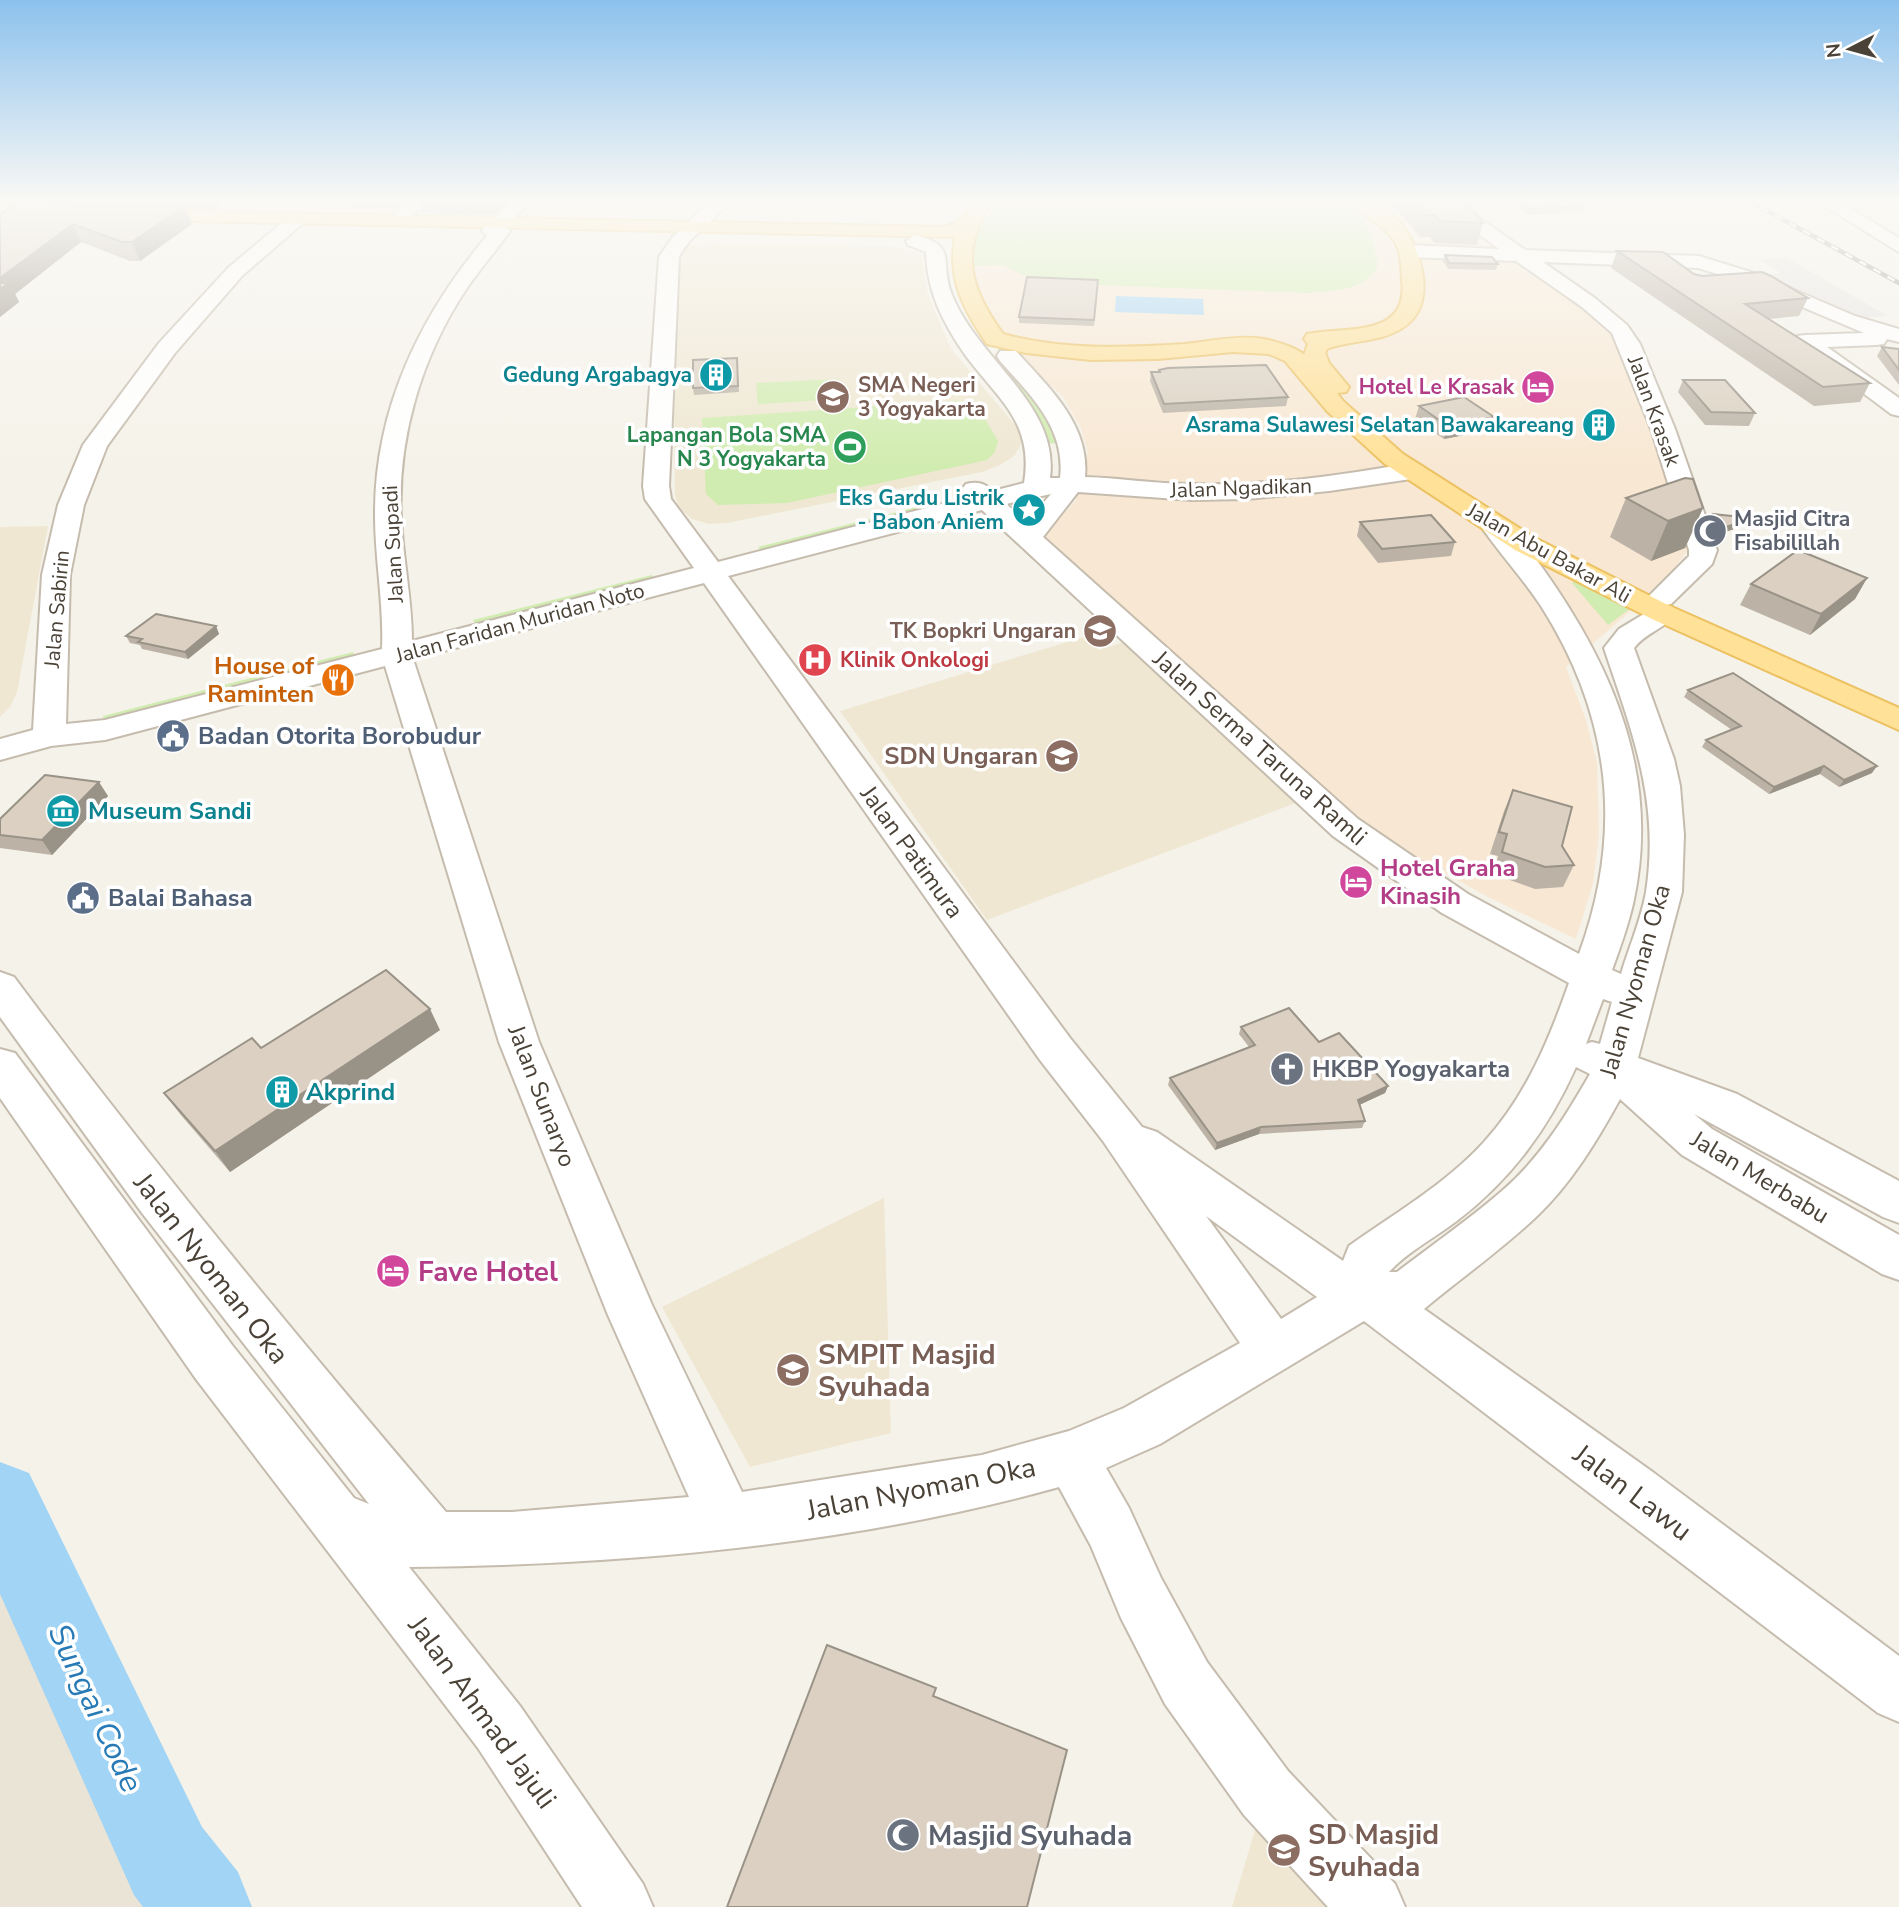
<svg xmlns="http://www.w3.org/2000/svg" width="1899" height="1907" viewBox="0 0 1899 1907" font-family="'Nunito Sans',sans-serif">
  <style>
    .residential { fill: #eae4d7 }
    .commercial { fill: #f8e8d3 }
    .education { fill: #efe7d2 }
    .green { fill: #d1ecb0 }
    .parking { fill: #e7e4e1 }
    .water { fill: #a2d4f5 }
    .lines { fill: none; stroke-linecap: round; stroke-linejoin: round }
    .river { fill: #a2d4f5; fill-rule: evenodd }
    .minor-casing { stroke: #c5bcae; stroke-width: 4 }
    .major-casing { stroke: #ecc161; stroke-width: 4 }
    .minor { fill: #fff; fill-rule: evenodd }
    .major { fill: #ffe198; fill-rule: evenodd }
    .rail-casing { stroke: #989898; stroke-width: 4.5 }
    .rail { stroke: #fff; stroke-width: 2.5; stroke-dasharray: 8; stroke-linecap: butt }
    .wall { fill: #bcb3a6 }
    .shaded-wall { fill: #999287 }
    .building { fill: #dbd0c1; stroke: #999287; stroke-width: 2 }
    .labels { text-anchor: middle; stroke-width: 7; stroke-linejoin: round; paint-order: stroke }
    .far-culture-label { font-size: 21px; font-weight: bold; fill: #0d838f; stroke: #fff; text-anchor: end }
    .far-education-label { font-size: 21px; font-weight: bold; fill: #785e54; stroke: #fff; text-anchor: start }
    .far-hotel-label { font-size: 21px; font-weight: bold; fill: #b23c85; stroke: #fff; text-anchor: end }
    .far-street-label { font-size: 21px; fill: #4a4237; stroke: #fff }
    .far-leisure-label { font-size: 21px; font-weight: bold; fill: #27864d; stroke: #fff; text-anchor: end }
    .far-worship-label { font-size: 21px; font-weight: bold; fill: #5b616d; stroke: #fff; text-anchor: start }
    .far-health-label { font-size: 21px; font-weight: bold; fill: #be3a42; stroke: #fff; text-anchor: start }
    .food-label { font-size: 24px; font-weight: bold; fill: #c56008; stroke: #fff; text-anchor: end }
    .service-label { font-size: 24px; font-weight: bold; fill: #4e5e75; stroke: #fff; text-anchor: start }
    .street-label { font-size: 24px; fill: #4a4237; stroke: #fff }
    .education-label { font-size: 24px; font-weight: bold; fill: #785e54; stroke: #fff; text-anchor: end }
    .culture-label { font-size: 24px; font-weight: bold; fill: #0d838f; stroke: #fff; text-anchor: start }
    .hotel-label { font-size: 24px; font-weight: bold; fill: #b23c85; stroke: #fff; text-anchor: start }
    .worship-label { font-size: 24px; font-weight: bold; fill: #5b616d; stroke: #fff; text-anchor: start }
    .near-street-label { font-size: 28px; fill: #4a4237; stroke: #fff }
    .near-hotel-label { font-size: 28px; font-weight: bold; fill: #b23c85; stroke: #fff; text-anchor: start }
    .near-education-label { font-size: 28px; font-weight: bold; fill: #785e54; stroke: #fff; text-anchor: start }
    .near-worship-label { font-size: 28px; font-weight: bold; fill: #5b616d; stroke: #fff; text-anchor: start }
    .near-water-label { font-size: 32px; font-style: italic; fill: #277ab5; stroke: #fff }
  </style>
  <rect width="100%" height="100%" fill="#f5f2e9"/>
  <!-- residential -->
  <polygon class="residential" points="0,1468 182,1849 230,1907 0,1907"/>
  <!-- commercial -->
  <polygon class="commercial" points="994,200 1439,200 1589,303 1623,340 1690,547 1664,582 1566,667 1586,720 1597,763 1599,834 1593,883 1576,939 1490,898 1418,859 1358,820 1043,538 1076,500 1088,452 1081,428 1063,397 1035,371 980,305 971,264 972,243 981,219"/>
  <!-- education -->
  <g class="education">
    <polygon points="701,242 889,246 921,252 928,295 951,349 1022,433 1021,444 1014,456 1000,465 982,472 727,523 709,524 692,519 679,508 675,495 673,326 682,251 684,247"/>
    <polygon points="48,526 17,692 10,707 0,717 0,527"/>
    <polygon points="1084,637 1099,650 1127,641 1301,801 987,920 840,711"/>
    <polygon points="884,1198 891,1433 750,1467 662,1307"/>
    <polygon points="1266,1793 1372,1907 1232,1907"/>
  </g>
  <!-- green -->
  <g class="green">
    <path d="M998,200h341c33,17 30,31 39,64 -9,27 -47,27 -71,29l-237,-9 -47,-9 -20,-10 -29,1 2,-30z"/>
    <polygon points="0,215 656,230 657,231 0,218"/>
    <polygon points="1019,378 1032,389 1061,444 1048,443 1039,420 1010,380"/>
    <polygon points="839,379 843,399 758,404 756,383"/>
    <polygon points="974,400 998,441 995,452 987,460 787,503 718,505 706,494 702,418"/>
    <polygon points="937,502 943,508 764,554 758,547"/>
    <polygon points="652,575 657,582 477,628 473,620"/>
    <polygon points="1575,580 1631,608 1608,625 1572,583"/>
    <polygon points="353,652 356,660 104,726 103,716"/>
  </g>
  <!-- parking -->
  <polygon class="parking" points="1787,258 1888,316 1859,318 1760,277 1781,273 1760,260"/>
  <!-- water -->
  <polygon class="water" points="1116,296 1203,299 1204,315 1115,312"/>
  <g class="lines">
    <!-- river -->
    <polygon class="river" points="0,1462 29,1473 202,1827 238,1872 252,1907 143,1907 134,1895 0,1594"/>
    <!-- minor casing -->
    <g class="minor-casing">
      <g id="minor">
        <polygon points="407,200 426,200 404,225 392,225 389,221"/>
        <path d="M513,200h19l-26,27 4,4c-14,20 -31,39 -45,60 -44,67 -68,148 -64,228 2,40 11,81 11,122l282,-73 -49,-69 -2,-13 16,-229 13,-19 39,-38h18c-14,22 -39,34 -50,57l-10,229 2,13 47,63 251,-65 -7,-8 4,-5c12,-3 18,-1 27,7l31,-8c10,-60 -25,-83 -58,-127 -23,-33 -39,-64 -40,-104l-18,-7 -2,-4 9,-6c45,11 23,27 37,60 26,65 108,110 98,183h10c6,-50 -30,-83 -60,-117l-3,-5 3,-5h16c32,36 74,73 69,126 36,1 71,7 107,7 74,2 147,-8 219,-21l9,3 4,5 -4,5 -9,3 -82,12 -82,8 -55,1 -114,-8 -35,45 315,282 110,75 111,60c45,-122 32,-238 -38,-348 -19,-29 -42,-53 -61,-81l4,-6c5,-1 9,-3 15,0 11,4 34,36 42,47 73,102 120,211 92,338 -5,22 -13,44 -21,66l9,4c8,-27 20,-54 25,-82 14,-91 -14,-160 -42,-244l15,-19 38,-23 -6,-2 -4,-6 42,-42v-6l-38,-121 -39,-96 -30,-26 -66,-46 -107,-4 -9,-6 9,-6 90,4 -66,-49h21l71,50 174,6 58,18 98,42 44,13v13l-12,-3 -3,5 -8,1 -49,2 72,51v18l-8,-2 -97,-73 3,-5 8,-1 59,-2 -121,-51 -45,-14 -155,-6 53,37 31,26 13,19 35,85 42,121 -5,14 -41,40 -5,1 6,2 5,6c-11,15 -32,20 -43,35l40,111 6,27 4,49 -2,57 -44,166 99,36 162,87v42l-16,-6 -189,-103 18,15 187,106v45l-17,-6 -200,-119 -62,-56c-23,42 -49,85 -84,118 -35,33 -75,61 -112,92l230,164 245,183v66l-21,-9 -514,-392 -204,123 -54,24 23,40 32,70 46,84 81,109 107,113 10,23h-77l-84,-92 -79,-111 -44,-86 -30,-72 -32,-59c-206,58 -437,78 -650,80l111,139 123,178 10,23h-71l-104,-159 -282,-369 -196,-281v-49l15,4 217,292 122,153 15,6 -227,-291 -142,-196v-45l14,5c137,184 283,360 432,535h66l177,-15 -81,-182 -109,-273 -114,-376 -280,74 -54,6 -51,14v-21l33,-9 9,-155 16,-70 25,-60 76,-102 69,-75 63,-53 6,-1 9,5 -3,4 -61,53 -67,77 -68,93 -23,59 -14,70 -4,149 39,-4 277,-71c2,-45 -7,-89 -7,-133 -1,-106 45,-201 112,-280l-5,-5 3,-4zM1051,494l-24,28 -21,-18zM982,510l351,326 109,77 127,70c-20,57 -43,113 -85,159 -38,42 -89,71 -135,104l-6,15 -186,-129 -15,-5 -72,-89 -342,-462zM704,583l336,477 63,81 137,202 -116,65 -55,23 -87,24 -240,37 -90,-187 -113,-263 -126,-383zM1603,999l9,3 -12,42 -8,-2 -6,2zM1576,1067l14,7c-24,42 -50,84 -87,116 -33,29 -71,55 -106,82h-8c18,-20 47,-35 69,-52 54,-42 90,-91 118,-153zM1206,1216l111,81 -36,22z"/>
        <polygon points="1815,200 1837,200 1899,238 1899,252"/>
      </g>
    </g>
    <!-- major casing -->
    <g class="major-casing">
      <g id="major">
        <polygon points="1,200 19,200 17,203 38,209 41,213 32,218 1,210"/>
        <path d="M975,200h18c-34,51 -24,87 10,134 60,16 120,14 182,10 22,-2 47,-8 70,-6 10,0 42,9 49,17l4,-11 -4,-5 3,-5c36,-8 102,5 95,-53 -1,-14 0,-30 -9,-42 -12,-17 -33,-24 -46,-39 7,0 16,-1 22,0 40,11 73,88 43,120 -21,23 -59,19 -85,29l-2,4 4,10 20,24 -3,5 -9,1 6,8 60,53 132,84 137,69 227,101v22l-247,-111 -137,-69 -130,-86 -58,-53 -42,-50 -16,-7 -36,-2 -75,7 -67,1 -65,-7 -39,-9c-23,-34 -40,-65 -32,-107l-819,-17 -9,-5 9,-5 803,17c20,-1 26,-12 36,-27z"/>
      </g>
    </g>
    <!-- minor -->
    <use href="#minor" class="minor"/>
    <!-- major -->
    <use href="#major" class="major"/>
    <!-- rail casing -->
    <g class="rail-casing">
      <polyline id="rail" points="1747,200 1899,283"/>
    </g>
    <!-- rail -->
    <use href="#rail" class="rail"/>
  </g>
  <!-- wall -->
  <g class="wall">
    <polygon points="44,200 225,200 212,210 186,209 192,224 140,261 130,261 81,242 15,294 19,302 0,317 45,203"/>
    <polygon points="351,200 403,200 396,208 354,209"/>
    <polygon points="418,200 510,200 493,215 422,213"/>
    <polygon points="1389,200 1464,200 1483,223 1477,245 1434,243 1430,237 1420,237"/>
    <polygon points="1507,200 1576,200 1585,206 1583,211 1528,215"/>
    <polygon points="1617,251 1694,274 1808,298 1799,316 1769,319 1870,383 1860,402 1814,406 1611,268"/>
    <polygon points="1445,255 1498,264 1496,270 1448,269 1443,261"/>
    <polygon points="1098,280 1094,326 1019,323 1019,317"/>
    <polygon points="1882,347 1899,349 1899,385 1877,356"/>
    <polygon points="737,358 739,392 694,395 693,388"/>
    <polygon points="1159,370 1288,397 1286,406 1163,413 1150,381 1151,372 1159,372"/>
    <polygon points="1683,380 1755,413 1749,426 1705,425 1678,392"/>
    <polygon points="1419,406 1490,430 1444,439 1415,419"/>
    <polygon points="1626,498 1703,508 1685,548 1651,561 1610,537"/>
    <polygon points="1713,514 1747,524 1715,536 1710,521"/>
    <polygon points="1360,522 1455,542 1451,556 1378,563 1357,536"/>
    <polygon points="1867,578 1855,599 1810,635 1740,605 1751,584"/>
    <polygon points="216,626 219,634 188,659 142,649 140,645 130,643 126,636"/>
    <polygon points="1688,690 1872,773 1839,787 1820,774 1769,794 1702,747 1706,740 1732,730 1684,697"/>
    <polygon points="1513,790 1562,846 1574,865 1563,887 1535,889 1493,874 1498,856 1490,854 1504,811"/>
    <polygon points="108,796 52,855 0,848 0,819"/>
    <polygon points="1241,1027 1319,1042 1388,1086 1385,1093 1359,1105 1365,1121 1362,1128 1259,1134 1215,1150 1168,1085 1170,1078 1249,1047 1239,1034"/>
    <polygon points="440,1030 230,1172 180,1114 164,1093 261,1048"/>
  </g>
  <!-- shaded-wall -->
  <g class="shaded-wall">
    <polygon points="209,200 225,200 212,210"/>
    <polygon points="394,200 403,200 396,208"/>
    <polygon points="490,200 510,200 493,215"/>
    <polygon points="184,206 192,224 140,261 132,242"/>
    <polygon points="73,224 81,242 15,294 19,302 0,317 0,278"/>
    <polygon points="1494,417 1490,430 1444,439 1448,426"/>
    <polygon points="1703,508 1685,548 1651,561 1668,521"/>
    <polygon points="1751,518 1747,524 1715,536 1718,530"/>
    <polygon points="1867,578 1855,599 1810,635 1821,614"/>
    <polygon points="216,626 219,634 188,659 185,652"/>
    <polygon points="1824,766 1820,774 1769,794 1774,787"/>
    <polygon points="1877,766 1872,773 1839,787 1844,780"/>
    <polygon points="99,782 108,796 52,855 42,840"/>
    <polygon points="430,1009 440,1030 230,1172 215,1151"/>
    <polygon points="1388,1086 1385,1093 1355,1107 1358,1100"/>
    <polygon points="1261,1127 1259,1134 1215,1150 1217,1143"/>
  </g>
  <!-- building -->
  <g class="building">
    <polygon points="1412,200 1464,200 1483,223 1439,221 1436,215 1425,215"/>
    <polygon points="1516,200 1576,200 1585,206 1530,209"/>
    <polygon points="17,203 184,206 132,242 122,242 73,224 0,278 0,215"/>
    <polygon points="1617,251 1663,252 1694,274 1702,276 1762,272 1771,276 1808,298 1745,304 1870,383 1823,387"/>
    <polygon points="1445,255 1492,257 1498,264 1449,263"/>
    <polygon points="1027,277 1098,280 1094,320 1019,317"/>
    <polygon points="0,283 9,283 0,289"/>
    <polygon points="1882,347 1899,349 1899,370"/>
    <polygon points="737,358 738,386 693,388 693,360"/>
    <polygon points="1266,365 1288,397 1164,404 1151,372 1160,372 1159,370 1168,368"/>
    <polygon points="1683,380 1725,380 1755,413 1711,412"/>
    <polygon points="1464,397 1494,417 1448,426 1419,406"/>
    <polygon points="1685,478 1693,479 1703,508 1668,521 1626,498"/>
    <polygon points="1713,514 1751,518 1718,530"/>
    <polygon points="1431,515 1455,542 1382,549 1360,522"/>
    <polygon points="1798,550 1867,578 1821,614 1751,584"/>
    <polygon points="156,614 216,626 185,652 138,642 142,639 126,636"/>
    <polygon points="1733,673 1877,766 1844,780 1824,766 1774,787 1706,740 1741,726 1688,690"/>
    <polygon points="45,775 99,782 42,840 0,835 0,819"/>
    <polygon points="1513,790 1572,807 1562,846 1574,865 1545,867 1502,852 1507,834 1499,832"/>
    <polygon points="386,970 430,1009 215,1151 164,1093 252,1038 261,1048"/>
    <polygon points="1289,1008 1319,1042 1339,1033 1388,1086 1358,1100 1365,1121 1261,1127 1217,1143 1170,1078 1255,1045 1241,1027"/>
    <polygon points="827,1645 936,1688 933,1696 1067,1750 1027,1907 727,1907"/>
  </g>
  <!-- sky -->
  <linearGradient id="sky" x2="0" y2="1"><stop stop-color="#8cc1ed"/><stop offset="0.43" stop-color="#faf9f5"/><stop offset="1" stop-color="#faf9f5" stop-opacity="0"/></linearGradient>
  <rect width="1899" height="467" fill="url(#sky)"/>
  <!-- icons -->
  <defs>
    <g id="building-disc" transform="scale(1.75)"><circle r="9.5" fill="#0f9aa8" stroke="#fff"/><path d="M-4-6H4V6H1V3H-1V6H-4ZM-2.5-4.3h1.7v1.8h-1.7ZM.8-4.3h1.7v1.8H.8ZM-2.5-1h1.7V.8h-1.7ZM.8-1h1.7V.8H.8Z" fill="#fff"/></g>
    <g id="hotel-disc" transform="scale(1.75)"><circle r="9.5" fill="#d1479c" stroke="#fff"/><path d="M-6-4.5h1.5V1H6V5H4.5V3h-9V5H-6ZM-4 0a1.8 1.8 0 1 1 3.6 0ZM.5 0V-2.5h3Q6-2.5 6 0Z" fill="#fff"/></g>
    <g id="school-disc" transform="scale(1.75)"><circle r="9.5" fill="#8d6e63" stroke="#fff"/><path d="M0-5L7-2L0 1L-7-2ZM-4 1L0 2.5L4 1V4Q0 6-4 4Z" fill="#fff"/></g>
    <g id="stadium-disc" transform="scale(1.75)"><circle r="9.5" fill="#2e9e5b" stroke="#fff"/><path d="M0-5a6.5 5 0 1 0 0 10a6.5 5 0 1 0 0-10ZM-3.5-1.8h7v3.6h-7Z" fill="#fff"/></g>
    <g id="sight-disc" transform="scale(1.75)"><circle r="9.5" fill="#0f9aa8" stroke="#fff"/><path d="M0-6L1.8-2.2L6-1.7L2.9 1.2L3.7 5.4L0 3.3L-3.7 5.4L-2.9 1.2L-6-1.7L-1.8-2.2Z" fill="#fff"/></g>
    <g id="mosque-disc" transform="scale(1.75)"><circle r="9.5" fill="#6b7280" stroke="#fff"/><path d="M3.5-4.9A6 6 0 1 0 3.5 4.9A5 5 0 1 1 3.5-4.9Z" fill="#fff"/></g>
    <g id="hospital-disc" transform="scale(1.75)"><circle r="9.5" fill="#e0444e" stroke="#fff"/><path d="M-5-5h3v3.5h4V-5h3V5h-3V1.5h-4V5h-3Z" fill="#fff"/></g>
    <g id="restaurant-disc" transform="scale(1.75)"><circle r="9.5" fill="#e8710a" stroke="#fff"/><path d="M-5-6h1v4h1v-4h1v4h1v-4h1v5L-1.5 .5V6h-2V.5L-5-1ZM5-6V6H3V1.5H1.5Q1.5-4 5-6Z" fill="#fff"/></g>
    <g id="civic-disc" transform="scale(1.75)"><circle r="9.5" fill="#5c6f8a" stroke="#fff"/><path d="M-.6-6.5H3V-4.5H.6V-3L4-1V1h2V6H-6V1h2V-1L-.6-3ZM-1.2 2.5V6h2.4V2.5Z" fill="#fff"/></g>
    <g id="museum-disc" transform="scale(1.75)"><circle r="9.5" fill="#0f9aa8" stroke="#fff"/><path d="M0-6L6-3V-2H-6V-3ZM-5-1h2V3h-2ZM-1-1h2V3h-2ZM3-1h2V3H3ZM-6 4H6V6H-6Z" fill="#fff"/></g>
    <g id="church-disc" transform="scale(1.75)"><circle r="9.5" fill="#6b7280" stroke="#fff"/><path d="M-1.2-6h2.4v3.5h3.3v2.4h-3.3V6h-2.4V-.1h-3.3v-2.4h3.3Z" fill="#fff"/></g>
  </defs>
  <g fill-rule="evenodd">
    <use href="#building-disc" x="716" y="375"/>
    <use href="#hotel-disc" x="1538" y="387"/>
    <use href="#school-disc" x="833" y="397"/>
    <use href="#building-disc" x="1599" y="425"/>
    <use href="#stadium-disc" x="850" y="447"/>
    <use href="#sight-disc" x="1029" y="510"/>
    <use href="#mosque-disc" x="1710" y="531"/>
    <use href="#school-disc" x="1100" y="631"/>
    <use href="#hospital-disc" x="815" y="660"/>
    <use href="#restaurant-disc" x="338" y="680"/>
    <use href="#civic-disc" x="173" y="736"/>
    <use href="#school-disc" x="1062" y="756"/>
    <use href="#museum-disc" x="63" y="811"/>
    <use href="#hotel-disc" x="1356" y="882"/>
    <use href="#civic-disc" x="83" y="898"/>
    <use href="#church-disc" x="1287" y="1069"/>
    <use href="#building-disc" x="282" y="1092"/>
    <use href="#hotel-disc" x="393" y="1271"/>
    <use href="#school-disc" x="793" y="1370"/>
    <use href="#mosque-disc" x="903" y="1835"/>
    <use href="#school-disc" x="1284" y="1850"/>
  </g>
  <g class="labels">
    <!-- far-culture labels -->
    <g class="far-culture-label">
      <text x="692" y="382">Gedung Argabagya</text>
      <text x="1574" y="432">Asrama Sulawesi Selatan Bawakareang</text>
      <text x="1004" y="505">Eks Gardu Listrik<tspan x="1004" dy="24">- Babon Aniem</tspan></text>
    </g>
    <!-- far-education labels -->
    <g class="far-education-label">
      <text x="858" y="392">SMA Negeri<tspan x="858" dy="24">3 Yogyakarta</tspan></text>
      <text x="1076" y="638" text-anchor="end">TK Bopkri Ungaran</text>
    </g>
    <!-- far-hotel labels -->
    <g class="far-hotel-label">
      <text x="1514" y="394">Hotel Le Krasak</text>
    </g>
    <!-- far-street labels -->
    <g class="far-street-label">
      <text transform="translate(1654 411) rotate(70)" y="7">Jalan Krasak</text>
      <text transform="translate(1241 488) rotate(-2)" y="7">Jalan Ngadikan</text>
      <text transform="translate(393 544) rotate(-93)" y="7">Jalan Supadi</text>
      <text transform="translate(1549 553) rotate(29)" y="7">Jalan Abu Bakar Ali</text>
      <text transform="translate(57 609) rotate(-85)" y="7">Jalan Sabirin</text>
      <text transform="translate(520 623) rotate(-15)" y="7">Jalan Faridan Muridan Noto</text>
    </g>
    <!-- far-leisure labels -->
    <g class="far-leisure-label">
      <text x="826" y="442">Lapangan Bola SMA<tspan x="826" dy="24">N 3 Yogyakarta</tspan></text>
    </g>
    <!-- far-worship labels -->
    <g class="far-worship-label">
      <text x="1734" y="526">Masjid Citra<tspan x="1734" dy="24">Fisabilillah</tspan></text>
    </g>
    <!-- far-health labels -->
    <g class="far-health-label">
      <text x="840" y="667">Klinik Onkologi</text>
    </g>
    <!-- food labels -->
    <g class="food-label">
      <text x="314" y="674">House of<tspan x="314" dy="28">Raminten</tspan></text>
    </g>
    <!-- service labels -->
    <g class="service-label">
      <text x="198" y="744">Badan Otorita Borobudur</text>
      <text x="108" y="906">Balai Bahasa</text>
    </g>
    <!-- street labels -->
    <g class="street-label">
      <text transform="translate(1260 748) rotate(42)" y="8">Jalan Serma Taruna Ramli</text>
      <text transform="translate(912 852) rotate(54)" y="8">Jalan Patimura</text>
      <text transform="translate(1635 981) rotate(-74)" y="8">Jalan Nyoman Oka</text>
      <text transform="translate(542 1096) rotate(69)" y="8">Jalan Sunaryo</text>
      <text transform="translate(1760 1177) rotate(31)" y="8">Jalan Merbabu</text>
    </g>
    <!-- education labels -->
    <g class="education-label">
      <text x="1038" y="764">SDN Ungaran</text>
    </g>
    <!-- culture labels -->
    <g class="culture-label">
      <text x="88" y="819">Museum Sandi</text>
      <text x="306" y="1100">Akprind</text>
    </g>
    <!-- hotel labels -->
    <g class="hotel-label">
      <text x="1380" y="876">Hotel Graha<tspan x="1380" dy="28">Kinasih</tspan></text>
    </g>
    <!-- worship labels -->
    <g class="worship-label">
      <text x="1312" y="1077">HKBP Yogyakarta</text>
    </g>
    <!-- near-street labels -->
    <g class="near-street-label">
      <text transform="translate(212 1268) rotate(52)" y="10">Jalan Nyoman Oka</text>
      <text transform="translate(921 1488) rotate(-11)" y="10">Jalan Nyoman Oka</text>
      <text transform="translate(1633 1492) rotate(37)" y="10">Jalan Lawu</text>
      <text transform="translate(483 1712) rotate(54)" y="10">Jalan Ahmad Jajuli</text>
    </g>
    <!-- near-hotel labels -->
    <g class="near-hotel-label">
      <text x="418" y="1281">Fave Hotel</text>
    </g>
    <!-- near-education labels -->
    <g class="near-education-label">
      <text x="818" y="1364">SMPIT Masjid<tspan x="818" dy="32">Syuhada</tspan></text>
      <text x="1308" y="1844">SD Masjid<tspan x="1308" dy="32">Syuhada</tspan></text>
    </g>
    <!-- near-worship labels -->
    <g class="near-worship-label">
      <text x="928" y="1845">Masjid Syuhada</text>
    </g>
    <!-- near-water labels -->
    <g class="near-water-label">
      <text transform="translate(96 1708) rotate(65)" y="11">Sungai Code</text>
    </g>
  </g>
  <!-- north arrow -->
  <g transform="translate(1850 49) rotate(264)" stroke="#ffffff" stroke-width="5" paint-order="stroke">
  <path d="M0-5L12 26L0 18L-12 26Z" fill="#4a4237"/>
  <text y="-10" font-size="19" font-weight="bold" text-anchor="middle" fill="#4a4237">N</text>
  </g>
</svg>
